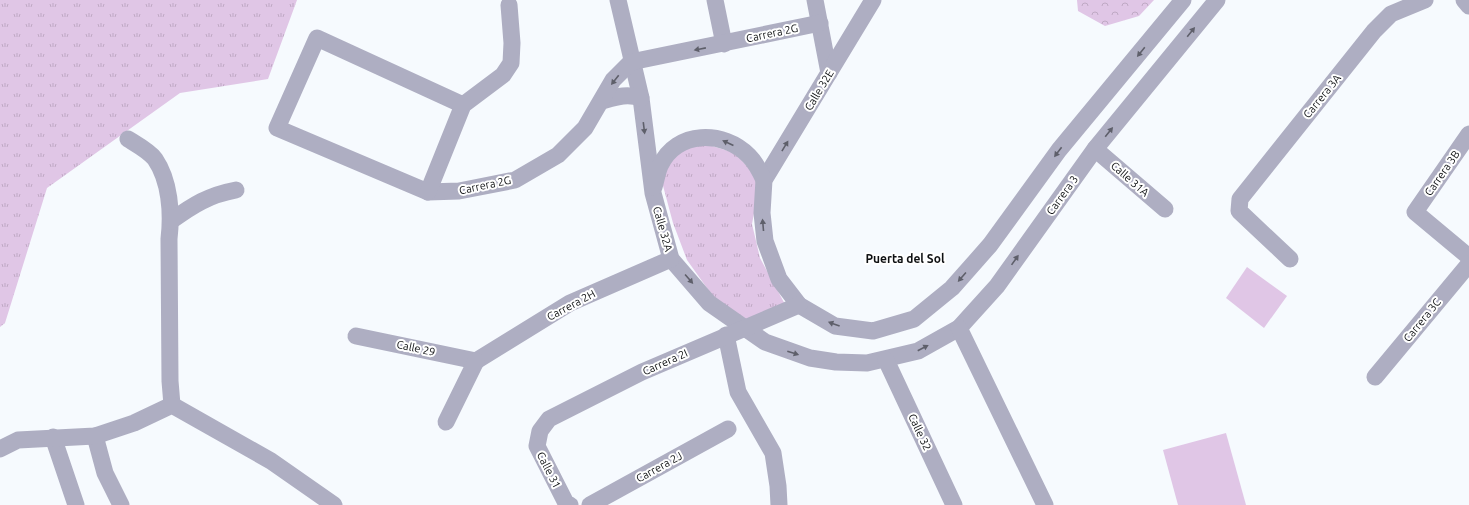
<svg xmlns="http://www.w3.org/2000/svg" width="1469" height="505" viewBox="0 0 1469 505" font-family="Ubuntu,sans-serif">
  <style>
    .grass { fill: url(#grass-tufts) }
    .forest { fill: url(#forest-crowns) }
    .pitch { fill: #e0c6e6 }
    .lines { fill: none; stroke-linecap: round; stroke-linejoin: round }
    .minor { stroke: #aeaec2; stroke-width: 17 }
    .oneway { fill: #5e5f6a }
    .labels { text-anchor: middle; stroke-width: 4; stroke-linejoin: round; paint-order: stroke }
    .street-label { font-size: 11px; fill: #0e1012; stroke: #fff }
    .neighbourhood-label { font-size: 12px; font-weight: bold; fill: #0e1012; stroke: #fff }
  </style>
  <defs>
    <pattern id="grass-tufts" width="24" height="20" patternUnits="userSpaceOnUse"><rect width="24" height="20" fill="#e0c6e6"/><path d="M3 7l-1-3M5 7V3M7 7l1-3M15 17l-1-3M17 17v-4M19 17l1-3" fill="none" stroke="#bfa9c4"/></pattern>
    <pattern id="forest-crowns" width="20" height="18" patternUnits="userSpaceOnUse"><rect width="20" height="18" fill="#e0c6e6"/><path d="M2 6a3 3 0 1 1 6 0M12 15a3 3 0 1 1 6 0" fill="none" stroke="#bfa9c4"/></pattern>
  </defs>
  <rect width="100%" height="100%" fill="#f6fafe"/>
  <!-- grass -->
  <g class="grass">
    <polygon points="0,0 297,0 268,79 180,93 47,188 5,323 0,327"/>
    <polygon points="699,142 735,153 754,174 758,192 752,224 760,258 787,308 744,325 712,295 687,260 673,223 662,182 669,162 681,146"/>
  </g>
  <!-- forest -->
  <polygon class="forest" points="1077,0 1154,0 1139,16 1105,26 1078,11"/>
  <!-- pitch -->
  <g class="pitch">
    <polygon points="1247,267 1287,296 1264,328 1226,298"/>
    <polygon points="1226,433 1246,505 1178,505 1163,450"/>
  </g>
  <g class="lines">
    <!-- minor -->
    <g class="minor">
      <polyline points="618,0 641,98 653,193 671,259 709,303 765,342 810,358 836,362 867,363 918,351 959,328 997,286 1095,149 1217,0"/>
      <polyline points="715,0 724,44"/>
      <polyline points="815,0 829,73"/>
      <polyline points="873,0 764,180 762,213 765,241 779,279 799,305 835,326 873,331 914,319 952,288 990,245 1059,150 1183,0"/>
      <polyline points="1464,0 1469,6"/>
      <path d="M602,101c14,-4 25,-8 39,-3"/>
      <polyline points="463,105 317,38 277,128 428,192 459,191 515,180 558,155 585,128 613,80 631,62 820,23"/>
      <polyline points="1469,134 1415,212 1469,257"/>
      <path d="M128,139c8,5 21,12 27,20 15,22 17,54 14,80l1,142 2,24"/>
      <polyline points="1095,149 1165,209"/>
      <path d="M654,187c2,-6 3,-14 6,-21 16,-36 64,-36 89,-10 7,7 11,15 15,24"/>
      <polyline points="428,192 463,105 503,75 511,63 512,43 509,5"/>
      <path d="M171,221c22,-16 38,-26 65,-31"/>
      <polyline points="1290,259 1239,211 1240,199 1374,31 1391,14 1425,0"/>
      <polyline points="959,328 1045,505"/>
      <polyline points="726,335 738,392 773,453 778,486 779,505"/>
      <polyline points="356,336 476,361"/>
      <polyline points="886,360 954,505"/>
      <polyline points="476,361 570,303 671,259"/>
      <polyline points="1375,377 1469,264"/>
      <polyline points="446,422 476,361"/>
      <polyline points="95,436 105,473 121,505"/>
      <polyline points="53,437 76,505"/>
      <polyline points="0,449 18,440 95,436 134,423 172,405 271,461 334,505"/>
      <polyline points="570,505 566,503 537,446 540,431 549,419 642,372 799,305"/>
      <polyline points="590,505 728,429"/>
    </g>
  </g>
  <!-- one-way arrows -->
  <defs><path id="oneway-solid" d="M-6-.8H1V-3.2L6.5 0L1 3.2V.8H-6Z"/></defs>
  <g class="oneway">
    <use href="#oneway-solid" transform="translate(1191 32) rotate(-51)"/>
    <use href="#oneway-solid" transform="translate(700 49) rotate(169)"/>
    <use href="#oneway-solid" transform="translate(1141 52) rotate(129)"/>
    <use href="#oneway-solid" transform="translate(615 80) rotate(128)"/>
    <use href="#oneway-solid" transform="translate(644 128) rotate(83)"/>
    <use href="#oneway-solid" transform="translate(1109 132) rotate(-51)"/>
    <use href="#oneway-solid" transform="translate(728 143) rotate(-155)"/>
    <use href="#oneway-solid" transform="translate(785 146) rotate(-59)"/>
    <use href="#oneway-solid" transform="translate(1058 152) rotate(127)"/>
    <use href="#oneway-solid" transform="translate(763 225) rotate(-95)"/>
    <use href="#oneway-solid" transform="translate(1015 260) rotate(-55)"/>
    <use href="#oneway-solid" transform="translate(962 277) rotate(131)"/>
    <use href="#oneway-solid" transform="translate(689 279) rotate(49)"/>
    <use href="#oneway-solid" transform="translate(834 324) rotate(-160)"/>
    <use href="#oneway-solid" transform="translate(923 348) rotate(-28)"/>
    <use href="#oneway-solid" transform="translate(793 353) rotate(18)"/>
  </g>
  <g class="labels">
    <!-- street labels -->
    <g class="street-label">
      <text transform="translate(772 33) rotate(-12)" y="4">Carrera 2G</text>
      <text transform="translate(819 90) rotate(-59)" y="4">Calle 32E</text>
      <text transform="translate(1322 96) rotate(-51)" y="4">Carrera 3A</text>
      <text transform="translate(1442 173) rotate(-55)" y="4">Carrera 3B</text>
      <text transform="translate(1130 179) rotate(41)" y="4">Calle 31A</text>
      <text transform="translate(485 185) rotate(-12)" y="4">Carrera 2G</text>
      <text transform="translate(1062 195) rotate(-54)" y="4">Carrera 3</text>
      <text transform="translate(663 229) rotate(74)" y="4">Calle 32A</text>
      <text transform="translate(571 305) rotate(-28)" y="4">Carrera 2H</text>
      <text transform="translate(1422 320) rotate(-51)" y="4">Carrera 3C</text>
      <text transform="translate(416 348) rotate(12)" y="4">Calle 29</text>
      <text transform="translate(665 362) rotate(-24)" y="4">Carrera 2I</text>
      <text transform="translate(920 432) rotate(65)" y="4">Calle 32</text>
      <text transform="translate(659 467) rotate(-29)" y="4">Carrera 2J</text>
      <text transform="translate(549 470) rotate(63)" y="4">Calle 31</text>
    </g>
    <!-- neighbourhood labels -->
    <g class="neighbourhood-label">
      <text x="905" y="263">Puerta del Sol</text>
    </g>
  </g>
</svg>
